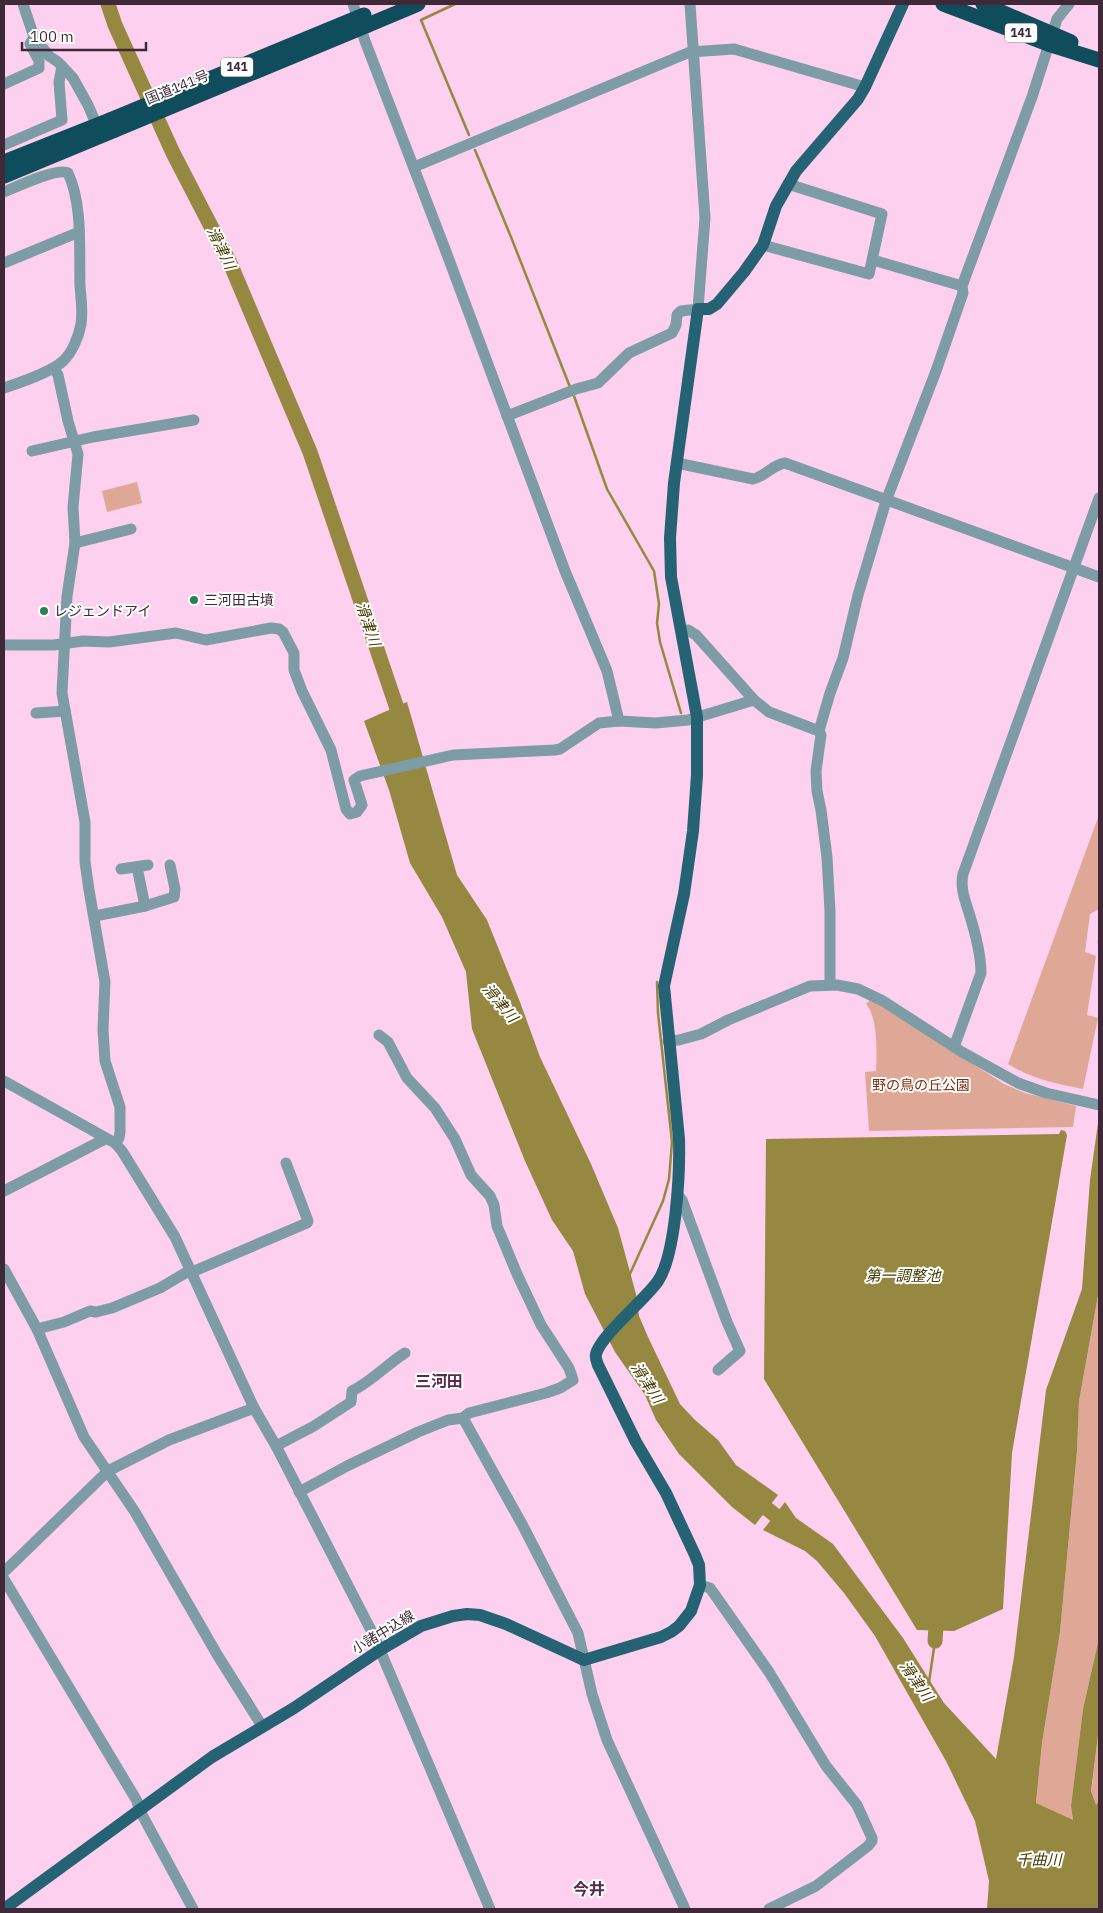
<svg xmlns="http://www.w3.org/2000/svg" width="1103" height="1913" viewBox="0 0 1103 1913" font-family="'IBM Plex Sans','Noto Sans JP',sans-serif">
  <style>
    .green { fill: #dfa796 }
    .water { fill: #968841 }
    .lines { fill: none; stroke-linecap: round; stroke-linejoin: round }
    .stream { stroke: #968841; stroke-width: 2.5 }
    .river { stroke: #968841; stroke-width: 15 }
    .minor { stroke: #7e9ca5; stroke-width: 11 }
    .major { stroke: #256374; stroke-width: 12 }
    .highway { stroke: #104d5c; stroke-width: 15 }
    .highway-bridge { stroke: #104d5c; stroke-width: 15 }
    .poi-dot { fill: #288157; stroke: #fff; stroke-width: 2 }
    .labels { text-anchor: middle; stroke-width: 4; stroke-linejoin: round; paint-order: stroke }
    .shield { fill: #fff; stroke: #796974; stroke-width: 1 }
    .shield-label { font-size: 12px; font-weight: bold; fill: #3f2938 }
    .street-label { font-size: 14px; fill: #3f2938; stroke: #fff }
    .poi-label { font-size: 14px; fill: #3f2938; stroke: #fff; text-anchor: start }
    .park-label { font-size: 14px; fill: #802c0d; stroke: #fff }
    .water-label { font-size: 15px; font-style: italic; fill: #443a00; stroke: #fff }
    .quarter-label { font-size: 16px; font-weight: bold; fill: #582c4c; stroke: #fff }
  </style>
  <rect width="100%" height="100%" fill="#fcd0ee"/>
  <!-- green -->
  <g class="green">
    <polygon points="137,482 142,503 107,512 102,491"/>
    <path d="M1099,815v94l-9,5 -5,38 11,4 -9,59 11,3 -15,71c-29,-6 -48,-9 -75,-25z"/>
    <path d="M870,1000l21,11 113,73 21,9 51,13 -3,21 -204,4 -4,-59 11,-1c1,-17 2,-54 -10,-67z"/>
    <polygon points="1099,1290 1099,1638 1083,1709 1071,1806 1073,1821 1036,1804 1042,1743 1060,1632 1077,1451 1079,1401"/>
    <polygon points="1099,1728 1099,1801 1096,1805 1091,1792"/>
  </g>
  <!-- water -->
  <g class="water">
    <polygon points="407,702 457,875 487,920 520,1002 540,1057 591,1164 618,1228 636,1294 639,1316 648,1337 680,1404 694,1419 718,1440 736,1465 778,1495 755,1525 732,1507 679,1454 656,1420 645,1395 615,1352 585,1294 573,1251 552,1220 525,1161 472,1029 466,972 442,917 410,863 389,790 364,721"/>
    <polygon points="1099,1116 1099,1290 1079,1401 1077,1451 1060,1632 1042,1743 1036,1803 1073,1820 1071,1806 1083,1709 1099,1638 1099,1728 1091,1791 1096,1805 1099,1801 1099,1909 987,1909 989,1881 975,1821 946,1761 875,1636 844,1593 817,1561 805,1551 763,1530 785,1502 796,1518 833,1544 903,1638 944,1703 996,1759 1014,1657 1046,1390 1082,1289 1090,1180"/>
    <polygon points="1061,1130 1065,1131 1067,1135 1012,1453 1003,1609 954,1631 917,1630 764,1379 766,1139 1059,1134"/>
  </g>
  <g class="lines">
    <!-- stream -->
    <g class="stream">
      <polyline points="455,4 421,20 469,135"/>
      <polyline points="475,150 511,237 570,387"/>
      <polyline points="574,396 607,489 654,571 659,604 657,623 660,642 681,713"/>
      <polyline points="1099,943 1099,941"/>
      <polyline points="629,1276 663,1201 669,1179 672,1142 658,1013 657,982"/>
      <polyline points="929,1682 935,1641"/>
    </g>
    <!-- river -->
    <g class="river">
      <polyline points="108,4 115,25 173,153 230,263 310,452 403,726"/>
      <polyline points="751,1496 790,1527"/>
      <polyline points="935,1641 937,1611"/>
    </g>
    <!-- minor -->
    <g class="minor">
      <polyline points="23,4 34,37 49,56 58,62 73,78 88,105 97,126"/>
      <polyline points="353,4 365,41 445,249 565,571 607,671 619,721"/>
      <polyline points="4,84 39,68 39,61 30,44 34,37"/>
      <polyline points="4,145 62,120 59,82 62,66"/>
      <polyline points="414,167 690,52 734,49 865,87"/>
      <path d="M4,192c12,-5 54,-25 64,-19 15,32 11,77 12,113 1,12 3,26 1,38 -2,12 -9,29 -18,37 -11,11 -44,22 -59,27"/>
      <polyline points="763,245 869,274 882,214 788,184"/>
      <polyline points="873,260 962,286"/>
      <polyline points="4,263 79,232"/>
      <polyline points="54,368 58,375 68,421 78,454 73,507 75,543 67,596 62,693 85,822 85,862 89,890 105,982 103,1030 105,1061 120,1107 120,1132 119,1138 115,1143"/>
      <polyline points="507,416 576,389 598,383 629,353 672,333 676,325 677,315 681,311 698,309 705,218 690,4"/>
      <polyline points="32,451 93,437 194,420"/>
      <path d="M677,463l76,16c13,-3 19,-14 32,-16l314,114"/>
      <polyline points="75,543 131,529"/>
      <polyline points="682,632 688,630 696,635 754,700"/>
      <polyline points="4,645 54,645 83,641 109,642 176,633 206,640 271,628 279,629 283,632 294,653 294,670 302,691 331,750 346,809 350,814 357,812 362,805 354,780 360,776 453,755 555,750 560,749 599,723 619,721 656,723 688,720 754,700 769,712 819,731"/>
      <polyline points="36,713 65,711"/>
      <polyline points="137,867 145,906"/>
      <polyline points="121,869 148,865"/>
      <polyline points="95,916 145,906 174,897 175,889 170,865"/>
      <polyline points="830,984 830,911 827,857 821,810 817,791 816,771 821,735 819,731 830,693 843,658 858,595 886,501 936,371 963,293 962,286 1032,97 1057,19 1069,4"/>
      <polyline points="379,1035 388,1042 407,1078 435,1108 455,1139 471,1175 490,1196 494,1205 497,1226 517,1274 541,1325 569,1368 573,1380 560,1388 546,1393 469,1413 463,1418 523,1526 578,1633 592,1694 607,1740 685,1909"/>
      <polyline points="668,1041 679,1040 701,1034 728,1020 810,986 837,985 858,989 883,1001 962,1052 1018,1083 1046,1093 1099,1105"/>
      <path d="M954,1047l27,-74c0,-20 -6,-41 -12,-60 -4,-13 -9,-25 -6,-39l136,-376"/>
      <polyline points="4,1081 115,1143 122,1151 175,1237 254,1408 276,1446 374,1636 490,1909"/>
      <polyline points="4,1191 105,1139"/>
      <polyline points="677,1194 682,1200 727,1322 740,1351 718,1370"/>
      <polyline points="4,1269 37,1329 84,1437 135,1512 218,1656 262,1726"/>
      <polyline points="37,1329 64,1322 90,1311 96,1312 112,1308 160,1288 187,1272 192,1272 307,1223 308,1221 286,1163"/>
      <path d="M276,1446l38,-20 37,-24 1,-11c20,-10 34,-26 53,-38"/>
      <polyline points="299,1492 347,1466 418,1432 448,1420 463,1418"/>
      <polyline points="4,1572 108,1471 169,1440 254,1408"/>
      <polyline points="4,1579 137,1801 139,1809 193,1909"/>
      <polyline points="700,1585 710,1588 769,1672 826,1766 857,1805 872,1838 872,1841 868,1846 816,1886 769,1909"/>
    </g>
    <!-- major -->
    <path class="major" d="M4,1909l208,-152 82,-49 86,-58 41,-24 32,-10 14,-2 13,1 26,9 78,36 77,-23 10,-5 8,-6 12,-15 9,-26 -1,-20 -4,-10 -29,-62 -30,-51 -38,-77c-1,-3 -3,-7 -2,-11 5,-19 49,-54 62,-73 18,-27 22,-108 21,-142l-15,-153 20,-92 9,-63 4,-56v-58l-26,-140 -1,-39 4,-55 24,-174h11l8,-5 27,-32 19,-27 13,-39 20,-35 62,-72 7,-12 38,-83"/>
    <!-- highway -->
    <g class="highway">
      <polyline points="943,4 1048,44 1099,60"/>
      <polyline points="983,4 1071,42"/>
      <polyline points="368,25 418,4"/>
      <polyline points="4,162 110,120"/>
      <polyline points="4,176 115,130"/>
    </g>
    <!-- highway-bridge -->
    <g class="highway-bridge">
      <polyline points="110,120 364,15"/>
      <polyline points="115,130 368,25"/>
    </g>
  </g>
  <!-- markers -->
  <g class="poi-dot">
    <circle cx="194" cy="600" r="5"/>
    <circle cx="44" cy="611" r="5"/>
  </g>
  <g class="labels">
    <!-- shield labels -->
    <g class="shield">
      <rect x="1005" y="23.5" width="32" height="19" rx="4"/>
      <rect x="221" y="57.5" width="32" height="19" rx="4"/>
    </g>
    <g class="shield-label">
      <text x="1021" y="37">141</text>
      <text x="237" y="71">141</text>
    </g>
    <!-- street labels -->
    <g class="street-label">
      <text transform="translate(177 87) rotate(-22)" y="5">国道141号</text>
      <text transform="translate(383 1632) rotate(-31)" y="5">小諸中込線</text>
    </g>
    <!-- poi labels -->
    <g class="poi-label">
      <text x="204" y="605">三河田古墳</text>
      <text x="54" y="616">レジェンドアイ</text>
    </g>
    <!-- park labels -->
    <g class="park-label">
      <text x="921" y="1090">野の鳥の丘公園</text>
    </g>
    <!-- water labels -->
    <g class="water-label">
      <text transform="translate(221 248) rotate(64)" y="5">滑津川</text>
      <text transform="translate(368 624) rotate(71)" y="5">滑津川</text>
      <text transform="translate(500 1003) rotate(50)" y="5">滑津川</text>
      <text x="903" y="1281">第一調整池</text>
      <text transform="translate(647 1383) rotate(57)" y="5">滑津川</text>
      <text transform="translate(916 1681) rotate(55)" y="5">滑津川</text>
      <text x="1039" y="1865">千曲川</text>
    </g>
    <!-- quarter labels -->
    <g class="quarter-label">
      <text x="439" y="1387">三河田</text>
      <text x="589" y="1895">今井</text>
    </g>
  </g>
  <!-- border -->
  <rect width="1103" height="1913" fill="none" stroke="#3f2938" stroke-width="10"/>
  <!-- scale -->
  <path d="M22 42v8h124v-8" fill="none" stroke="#3f2938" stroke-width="2.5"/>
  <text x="30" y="42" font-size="15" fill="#3f2938" stroke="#ffffff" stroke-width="4" paint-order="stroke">100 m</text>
</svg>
